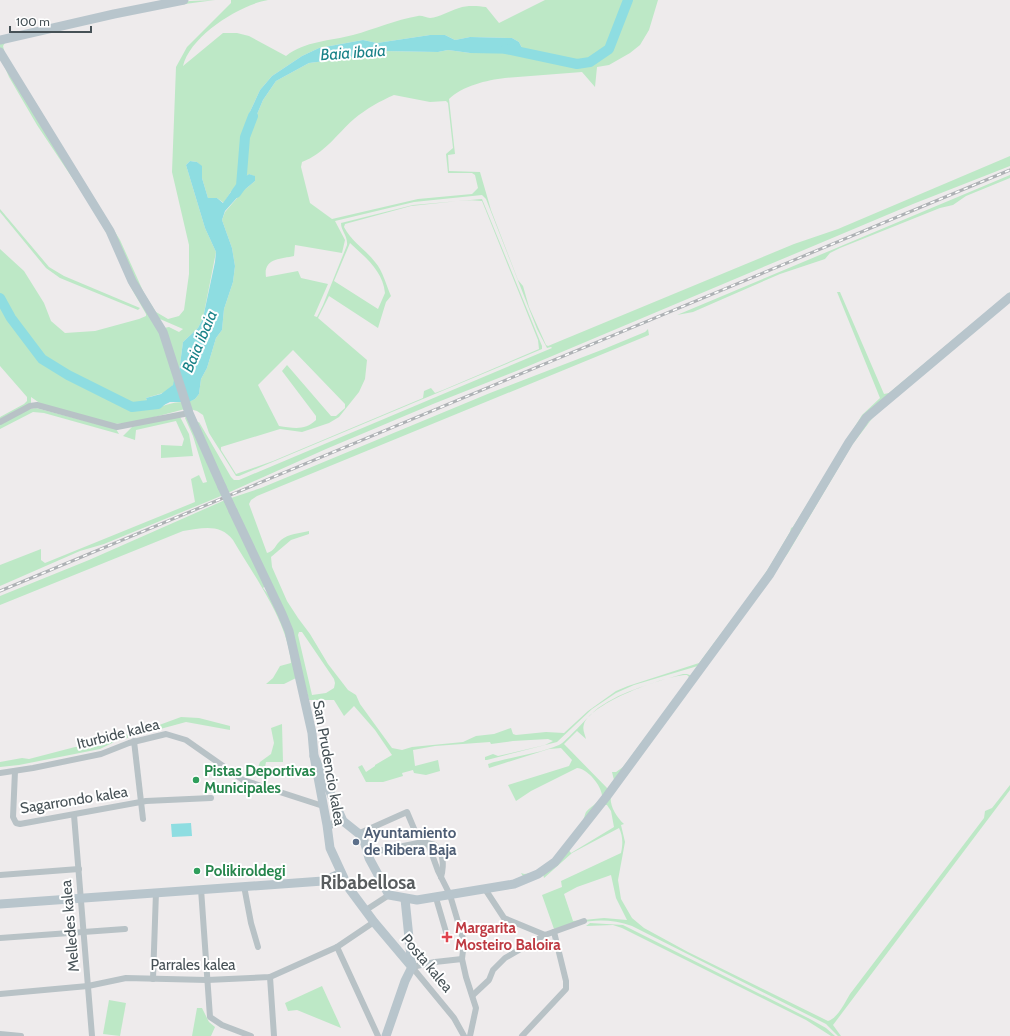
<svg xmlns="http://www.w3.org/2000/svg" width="1010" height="1036" viewBox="0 0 1010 1036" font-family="Cabin,sans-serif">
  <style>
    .green { fill: #bde8c6; fill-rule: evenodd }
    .water { fill: #8edde1 }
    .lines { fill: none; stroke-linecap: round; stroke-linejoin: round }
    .river { stroke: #8edde1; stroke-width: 10 }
    .street { stroke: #b8c2c6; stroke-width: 6 }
    .secondary { stroke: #b8c5cc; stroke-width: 9 }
    .rail-casing { stroke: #aeb2b5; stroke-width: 3 }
    .rail { stroke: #fff; stroke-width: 1.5; stroke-dasharray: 4.5; stroke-linecap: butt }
    .secondary-bridge { stroke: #b8c5cc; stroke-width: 9 }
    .leisure-dot { fill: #2e9e5b; stroke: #fff; stroke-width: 1.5 }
    .service-dot { fill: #5c6f8a; stroke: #fff; stroke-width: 1.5 }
    .health-dot { fill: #e0444e; stroke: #fff; stroke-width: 1.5 }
    .labels { text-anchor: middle; stroke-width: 4; stroke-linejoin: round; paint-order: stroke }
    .street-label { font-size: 15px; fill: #465156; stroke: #fff }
    .leisure-label { font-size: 15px; font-weight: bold; fill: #27864d; stroke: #fff; text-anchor: start }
    .service-label { font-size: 15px; font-weight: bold; fill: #4e5e75; stroke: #fff; text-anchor: start }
    .health-label { font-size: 15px; font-weight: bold; fill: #be3a42; stroke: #fff; text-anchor: start }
    .water-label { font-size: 16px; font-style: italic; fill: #198288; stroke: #fff }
    .district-label { font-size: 19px; font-weight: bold; fill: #595d5f; stroke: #fff }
  </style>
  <rect width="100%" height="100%" fill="#eeebec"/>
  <!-- green -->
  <g class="green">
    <path d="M215,0c-70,8 -139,25 -208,40l-4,6 2,8 115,186 24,53 12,19 12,7 11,-3 5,-6 5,-36v-29l-17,-73 4,-105 11,-20 44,-44v-3h37c-29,5 -78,36 -85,66l40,-33h14l12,3 37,20c19,-15 44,-15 67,-21 22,-6 42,-15 65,-19 4,-1 8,2 12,2 10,-1 19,-7 29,-10 8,-3 19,-2 27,-1l13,16 46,-23h113l-9,30 -9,15 -10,8 -21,12 -12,2 -2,20 -13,-15 -77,6c-18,2 -43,8 -56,21l6,55 -7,1 1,16 31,1 11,38 27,70 5,6 6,21 17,38 2,1 246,-102 44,-15 172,-73v10l-97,38 -394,166 -86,34 -107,45 -105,47 -117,48 -24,7 -80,35v-21l41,-16v11l4,3 150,-61 -4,-23 8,-4 4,8 4,-1 -14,-46 -8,-18 1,-2 34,75 6,-3 -29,-65 2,-1 32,55 3,3h5l313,-132 -1,-1 -4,1 -10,-19 -51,-130 -4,-4 -68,7 -79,19 10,19 -3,13 -47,-8 -1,11c-13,3 -31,2 -28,21l32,-6 3,7 27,6 -14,32 3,1 6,-12 24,-60c1,-9 -6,-14 -6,-22l72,-18 69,-6 60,147v3l-303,127h-3l-27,-43 -6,-18 -6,-4 -7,-2 -2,-7 7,-3 4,-5 2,-15 6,-11 9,-30 6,-8 2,-21 9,-27 2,-16 -3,-18 -10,-28 3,-8 18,-21 12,-10 -1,-5 -5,-2c-11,7 -19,18 -25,29l-7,-5h-9l-6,-20 -1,-12 -4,-4 -7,-1 -4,4 19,63 11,24 -13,66 -5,10 -15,14 -4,30c-4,4 -4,6 -5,11 -4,10 -19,12 -28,15l4,11c12,-2 21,-7 33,-7l2,7 -53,14 -20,1 -71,-20 -10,-7v6l-31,16v-2l24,-13 3,-3v-4l-27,-31v-117l24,22 20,32 7,18 14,12 30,-2 44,-12 7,-3v-2l-16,-28 -21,-49 -24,-40 -48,-72 -28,-48 -9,-21c30,53 66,103 96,155 15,25 25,52 38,77 11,20 24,37 32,59l5,-2 -7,-17 5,-1 10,5 4,-3 -23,-10 -23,-34 -24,-54 -113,-183v-5l6,-4 145,-32 39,-6zM430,35h15l10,5 15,-3 42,1 7,4 3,6 -5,5h-47l-22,-3 -10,2 -57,-1 -15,5 -57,7 -33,18 -13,19 -10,24 -4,5 -3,-2 2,-11 12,-26 12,-14 30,-20 17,-8 44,-8 14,3zM394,95l36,7 16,-1 2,2 5,45 -7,6 2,19h24l3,2 3,13 -6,6 -54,5 -86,20 -22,-16 -9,-36 1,-5c22,-8 35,-28 52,-43 12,-10 26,-18 40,-24zM468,200l14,1 56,139 1,9 -96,41 -8,3 -4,-5 -7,3 -1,7 -150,63 -37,13 -15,-24v-3l59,-18 22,3 27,-9 10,-6 20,-25 6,-13 2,-19 -49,-42 11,-22 49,32 8,-26 5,-6c-5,-11 -8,-25 -16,-34 -10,-13 -23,-20 -31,-35l1,-3 66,-18zM350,243c15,14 33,28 35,50l-7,16 -44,-28zM293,350l52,54v4l-9,8h-5l-44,-51 -5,6 34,45v4c-11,11 -23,8 -37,6l-21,-41z"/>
    <polygon points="1010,175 1010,178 966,196 953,205 940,208 840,248 830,253 825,259 780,274 693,312 677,315"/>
    <polygon points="0,209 49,267 64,276 140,308 138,310 60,278 46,268 0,212"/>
    <path d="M837,292h3l44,102 5,-1 121,-101v2l-144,120 -89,146 -76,105 -67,20 -18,8 -24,16 -35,33 -70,18h-2v-3l8,-3 5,2 47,-11 8,-4 -5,-2 -35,2 -22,3 -1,-2 -55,4 -22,4 2,16 23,-6 2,11 -14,4 -12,-2 -1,-3 -11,3 1,3 -20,6h-17l-8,-15 4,-2 4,7 9,-6v-1l17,-10 -17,-25 -21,-24 -10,10 -10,-16h-25l-16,-62 -27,-53 -3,3 10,12 12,27 11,51 -12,6h-18l7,-6 7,-12 11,-3c-3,-42 -37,-87 -58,-123 -13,-17 -31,-12 -50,-9l-183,74v-9l89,-36 136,-60 36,-12 229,-95 114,-44 41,-17 3,-3 1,6 -392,161 -6,4 -2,4 18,49c8,-2 8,-8 14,-13 7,-6 19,-7 28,-9v3l-18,6 -20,17 1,10 15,34 11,17 12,16 18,30 20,26 8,5 4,9 32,44 10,2 10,-3 51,-5 13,-6 18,-2 17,-6 2,6 3,1 30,-3 18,1 24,-22 28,-20 12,-5 71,-23 64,-85 27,-46 1,-4 2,-1 69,-112 18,-17zM299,632h3l32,47 1,4 -1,5 -8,5 -14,2 -14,-60z"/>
    <polygon points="36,408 116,429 119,434 44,413 33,412 0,429 0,424 26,410"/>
    <polygon points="179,415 189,434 193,456 161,458 161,445 182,446 184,439 176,421 136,430 135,440 123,436 132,427"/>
    <path d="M874,416l-22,29 -64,108 -177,242c-2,10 5,22 13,29l-3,1 4,17 -7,38 3,19 11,19 12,10 44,24 140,69c10,-3 17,-19 22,-27l134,-176 1,-7 7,-3 18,-23v5l-177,235 8,11h-3l-12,-12 -194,-98c-27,-10 -51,-5 -78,3l-12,-34 20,-8 -1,-6 60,-28c2,-9 2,-17 -2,-25l-47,25 -28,25 -1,-4 25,-25 3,4 43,-26 -3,-16 -4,-6h-5l104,-141 147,-225zM611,875l5,23 11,22 -23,-2 -31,3 -9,-27 13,-7z"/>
    <path d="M683,674h4l5,2 -75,103 -3,1 -2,-8h4l7,-5 64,-85 2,-5 -2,-2c-21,0 -96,28 -103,49 -2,6 1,10 2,15l-9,-8 -13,13 45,46c-22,28 -50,79 -85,88l-3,-5 3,1c23,-1 48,-35 59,-53 1,-3 2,-7 3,-9 3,-4 12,-9 16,-15 1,-10 -15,-29 -25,-29l-46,23 -15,10 -8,-16 61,-19 3,-6 -11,-12 -12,1 -60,19 -1,-4c22,-7 50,-10 71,-19 7,-3 29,-29 39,-37 26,-18 55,-25 85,-34z"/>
    <polygon points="181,717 199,718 230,726 230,730 186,722 116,741 100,749 19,765 0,767 0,762 22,758 29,759 75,747 99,746 118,737 151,728"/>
    <polygon points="282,724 283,762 266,762 263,778 255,776 260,762 271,754 274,743 271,728"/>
    <polygon points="590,923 623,925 810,1019 826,1028 835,1036 831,1036 806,1020 622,928 613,925 586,926"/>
    <polygon points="322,986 339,1023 341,1028 297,1010 288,1011 285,1003"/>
    <polygon points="109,1000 126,1003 120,1036 103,1034"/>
    <polygon points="197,1008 202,1008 209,1022 215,1027 211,1036 192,1036"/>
  </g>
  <!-- water -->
  <g class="water">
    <polygon points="430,35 445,35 455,40 470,37 512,38 519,42 522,48 517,54 470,53 448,50 438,52 381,51 366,56 309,63 276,81 263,100 253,124 249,129 246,127 248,116 260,90 272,76 302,56 319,48 363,40 377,43"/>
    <path d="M190,161l7,1 5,4v12l6,20h9l6,5c8,-11 15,-22 26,-29l6,2v5l-12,10 -18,20 -3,9 10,28 3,18 -2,16 -9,27 -2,21 -6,8 -9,30 -6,11 -2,15 -4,5 -6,3h-19l-12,6 -8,1 -4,-11 15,-4 12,-9 2,-10 4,-3 4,-30 15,-14 5,-10 12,-56 1,-10 -11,-24 -19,-63z"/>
    <polygon points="191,823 192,836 172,837 171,824"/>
  </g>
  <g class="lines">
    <!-- river -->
    <g class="river">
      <polyline points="506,49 577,64 590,62 609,49 628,0"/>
      <polyline points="236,193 241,186 245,137 253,116"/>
      <polyline points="0,298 11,318 42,359 68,375 132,407 158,404 161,401"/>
    </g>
    <!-- street -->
    <g class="street">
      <polyline points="0,422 30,406 37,405 117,427 189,413"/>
      <polyline points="134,741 143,819"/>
      <polyline points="15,771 13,817 16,823 20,824 146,801 211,798"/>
      <polyline points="0,773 33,768 101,754 129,743 166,734 186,740 243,780 323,806"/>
      <polyline points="74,815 92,1036"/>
      <polyline points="328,829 336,820 343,821"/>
      <polyline points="360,833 407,812 415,831 429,846 438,871 450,895 464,942 462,959 466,977 476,1008 470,1036"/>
      <path d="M369,853l54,-11 12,3c9,9 9,21 6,32"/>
      <polyline points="0,875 79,869"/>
      <polyline points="244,886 251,923 258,947"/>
      <polyline points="201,889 210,1017 222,1025 251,1036"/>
      <polyline points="485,889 504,918 545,935 584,921"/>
      <polyline points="436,898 446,932"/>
      <polyline points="366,910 389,895"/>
      <polyline points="0,938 125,929"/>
      <polyline points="337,947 378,1036"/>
      <polyline points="462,959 435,962 412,967 454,1018 464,1036"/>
      <polyline points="270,977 274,1036"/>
      <polyline points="153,979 156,892"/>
      <polyline points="0,994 88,986 126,978 207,980 270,977 337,947 374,922"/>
      <polyline points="473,995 489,980 493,970 505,958 545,935"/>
      <polyline points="0,1034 21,1036"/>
      <polyline points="522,1036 566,989 566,981 554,932"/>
    </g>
    <!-- secondary -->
    <g class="secondary">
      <polyline points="0,40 114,14 184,0"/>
      <polyline points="0,52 110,231 132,281 163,332 189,413 222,487"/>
      <polyline points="233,511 282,614 289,631 312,733 314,756 327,825 330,848 348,887 374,922 412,967"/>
      <polyline points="314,756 343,821 363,837 369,858 389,895 417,900 514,884 538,874 555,862 607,796 770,574 849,442 866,418 1010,297"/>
      <polyline points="405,899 412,967"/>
      <polyline points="0,904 323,881 341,873"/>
      <polyline points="386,1036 405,981 412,967"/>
    </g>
    <!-- rail casing -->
    <g class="rail-casing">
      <polyline id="rail" points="0,591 1010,170"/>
    </g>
    <!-- rail -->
    <use href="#rail" class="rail"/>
    <!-- secondary-bridge -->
    <polyline class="secondary-bridge" points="222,487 233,511"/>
  </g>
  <!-- markers -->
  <g class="leisure-dot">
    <circle cx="196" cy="780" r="4"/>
    <circle cx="197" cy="871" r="4"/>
  </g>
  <circle class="service-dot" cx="356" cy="842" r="4"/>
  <path class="health-dot" d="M445 931h4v4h4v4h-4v4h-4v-4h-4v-4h4z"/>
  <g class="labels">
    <!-- street labels -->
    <g class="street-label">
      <text transform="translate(118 734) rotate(-14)" y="5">Iturbide kalea</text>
      <text transform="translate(329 763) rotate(80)" y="5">San Prudencio kalea</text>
      <text transform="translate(74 800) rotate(-9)" y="5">Sagarrondo kalea</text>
      <text transform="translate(70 926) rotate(-95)" y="5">Melledes kalea</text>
      <text transform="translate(427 963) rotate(50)" y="5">Posta kalea</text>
      <text x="193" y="970">Parrales kalea</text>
    </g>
    <!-- leisure labels -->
    <g class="leisure-label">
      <text x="204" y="776">Pistas Deportivas<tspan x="204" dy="17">Municipales</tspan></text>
      <text x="205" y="876">Polikiroldegi</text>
    </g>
    <!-- service labels -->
    <g class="service-label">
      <text x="364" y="838">Ayuntamiento<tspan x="364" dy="17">de Ribera Baja</tspan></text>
    </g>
    <!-- health labels -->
    <g class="health-label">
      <text x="455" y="933">Margarita<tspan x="455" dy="17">Mosteiro Baloira</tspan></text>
    </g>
    <!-- water labels -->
    <g class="water-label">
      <text transform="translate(353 52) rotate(-4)" y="6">Baia ibaia</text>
      <text transform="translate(199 341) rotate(-67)" y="6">Baia ibaia</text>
    </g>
    <!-- district labels -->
    <g class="district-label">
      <text x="368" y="889">Ribabellosa</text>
    </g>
  </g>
  <!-- scale -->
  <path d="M10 26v6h81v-6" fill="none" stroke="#465156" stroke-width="2"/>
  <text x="16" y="26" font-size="12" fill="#465156" stroke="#ffffff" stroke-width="3" paint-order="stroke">100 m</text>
</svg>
